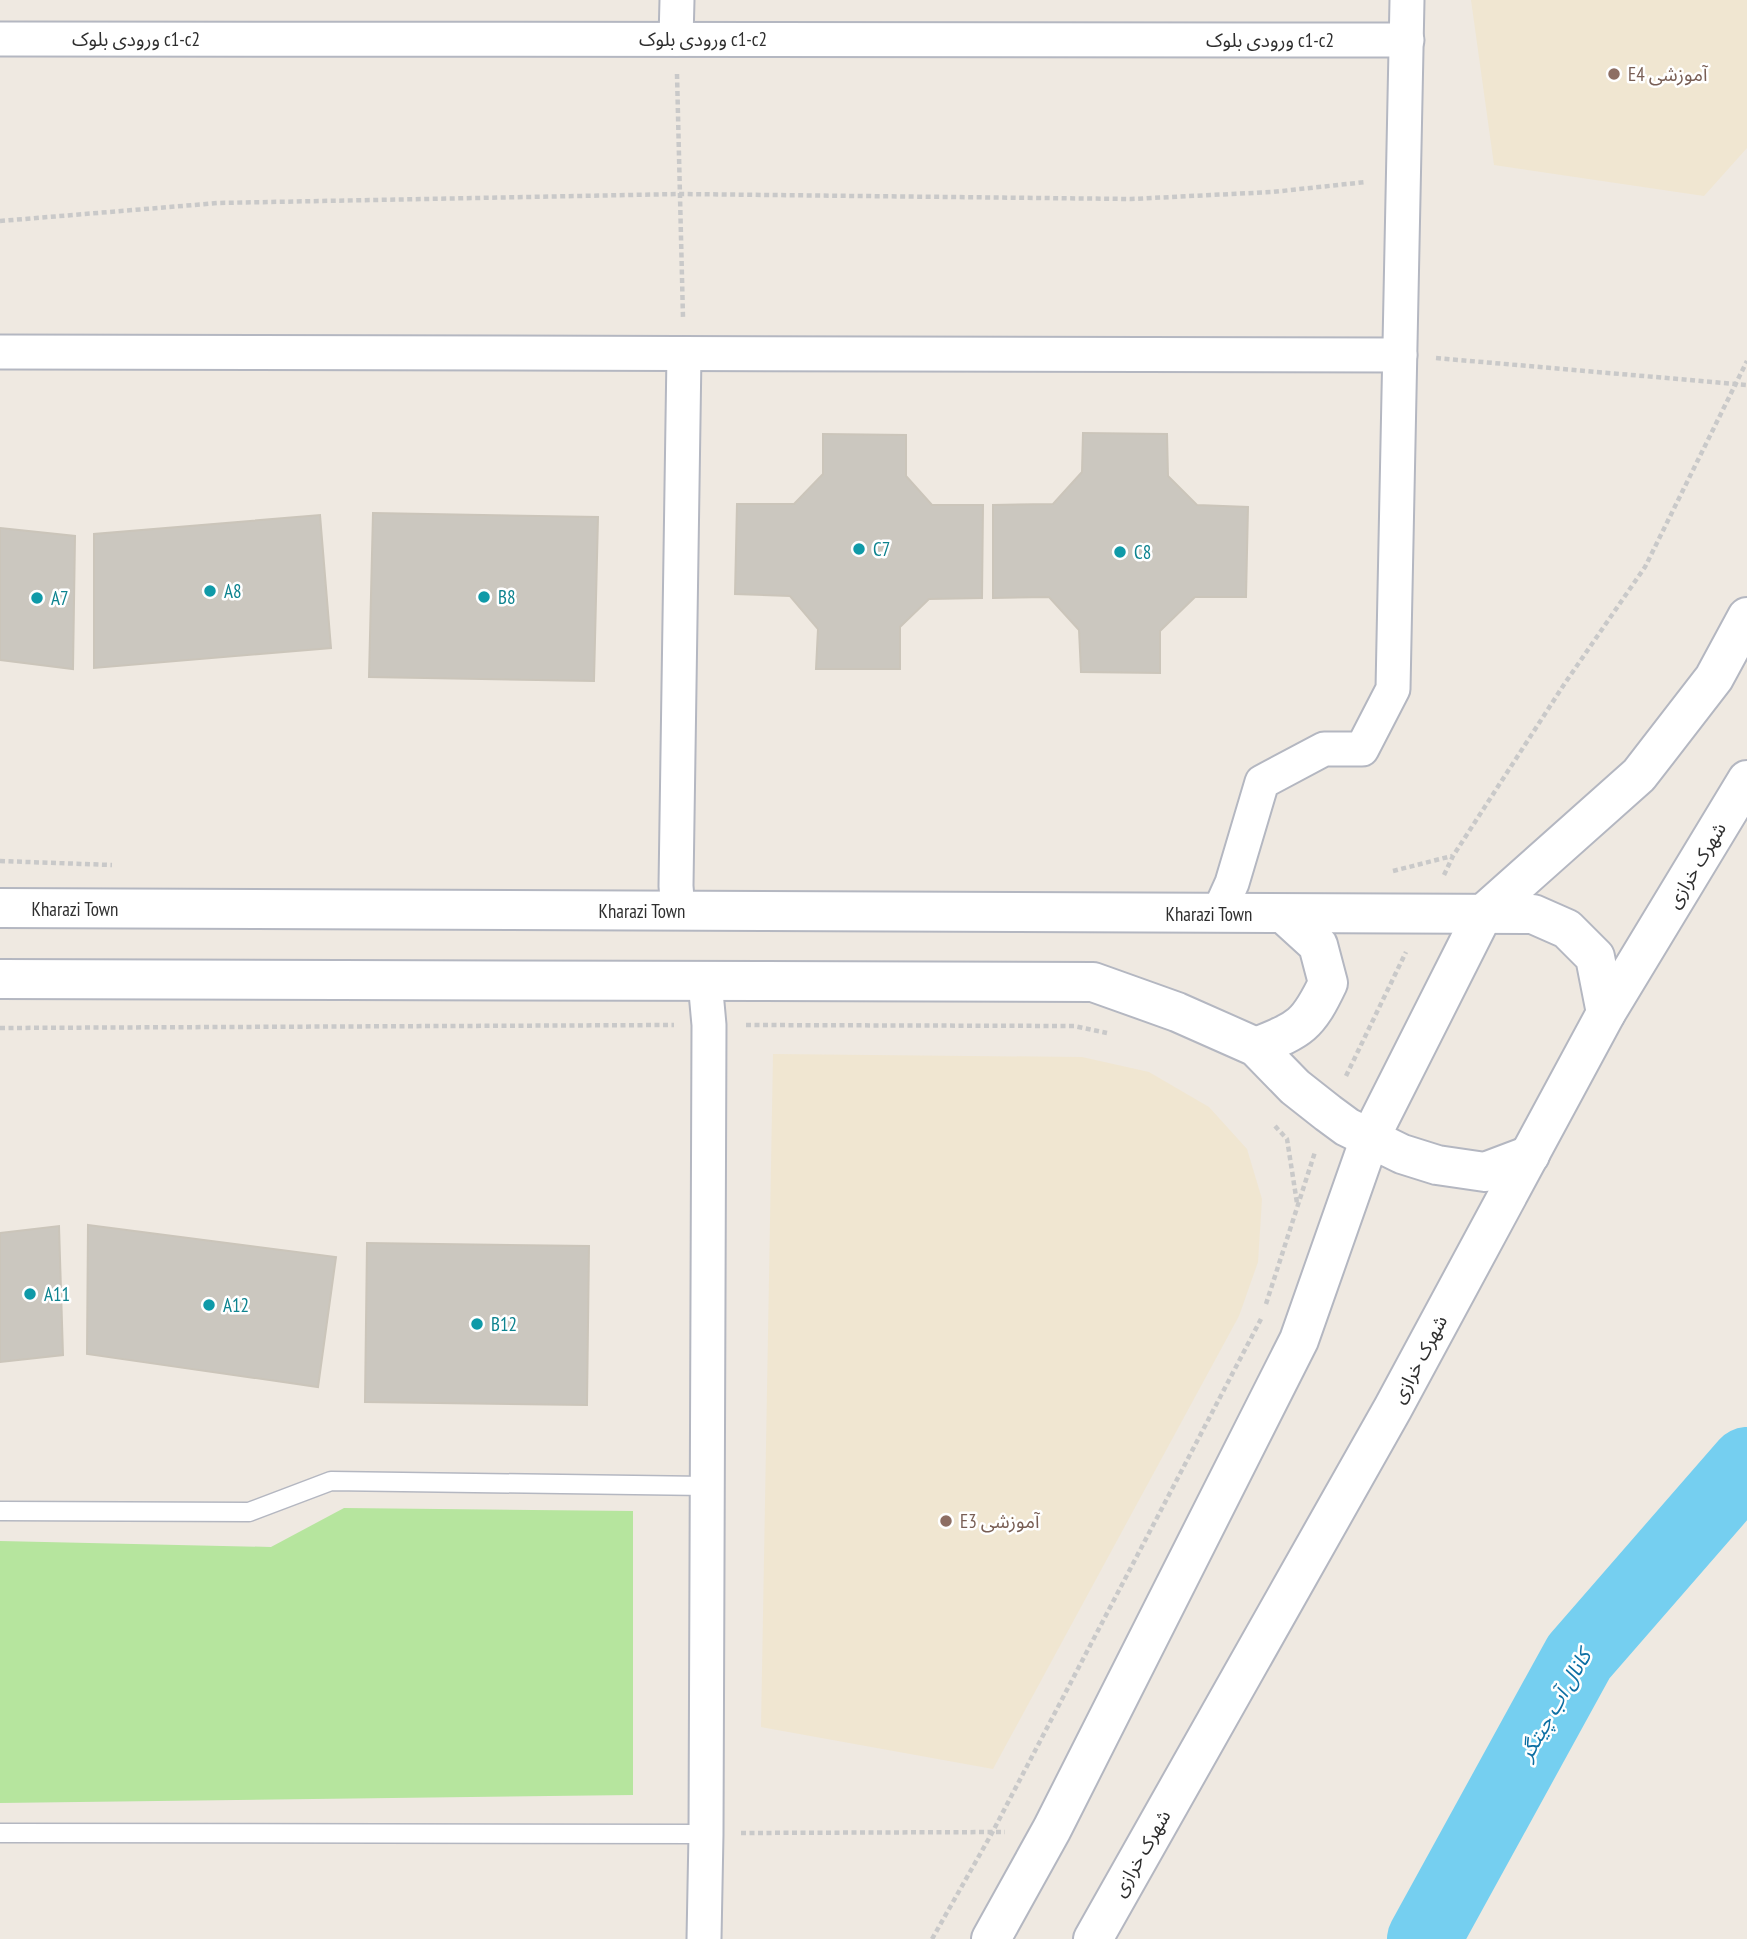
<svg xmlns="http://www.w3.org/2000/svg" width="1747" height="1939" viewBox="0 0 1747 1939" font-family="'PT Sans Narrow','Noto Sans Arabic',sans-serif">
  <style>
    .education { fill: #f0e6d1 }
    .green { fill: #b6e59e }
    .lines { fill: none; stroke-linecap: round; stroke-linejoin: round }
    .river { stroke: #75cff0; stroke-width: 74 }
    .building { fill: #cbc7bf; stroke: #cbc5ba; stroke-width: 2 }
    .lane-casing { stroke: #b4b7c1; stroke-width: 21 }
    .street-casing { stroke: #b4b7c1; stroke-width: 37 }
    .secondary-casing { stroke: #b4b7c1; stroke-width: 42 }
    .path { stroke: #c9c9c9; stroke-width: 4.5; stroke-dasharray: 5 3.5; stroke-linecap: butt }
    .lane { stroke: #fff; stroke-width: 18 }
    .street { stroke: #fff; stroke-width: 33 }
    .secondary { stroke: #fff; stroke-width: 38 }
    .education-dot { fill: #8d6e63; stroke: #fff; stroke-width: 2.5 }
    .culture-dot { fill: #0f9aa8; stroke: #fff; stroke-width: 2.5 }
    .labels { text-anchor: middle; stroke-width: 5; stroke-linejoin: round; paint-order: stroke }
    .street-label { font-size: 19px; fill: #2e2e2e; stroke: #fff }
    .education-label { font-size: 19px; fill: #785e54; stroke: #fff; text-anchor: start }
    .culture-label { font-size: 19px; fill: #0d838f; stroke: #fff; text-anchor: start }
    .water-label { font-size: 21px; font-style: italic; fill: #0d6fa3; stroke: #fff }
  </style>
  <rect width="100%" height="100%" fill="#efe9e1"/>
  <!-- education -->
  <g class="education">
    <polygon points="1471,0 1747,0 1747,148 1704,196 1494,165"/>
    <polygon points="773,1054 1082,1057 1149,1072 1209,1107 1247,1149 1262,1199 1258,1262 1239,1316 993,1769 761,1727"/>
  </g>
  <!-- green -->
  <polygon class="green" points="344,1508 633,1511 633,1795 0,1803 0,1541 271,1547"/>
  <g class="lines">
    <!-- river -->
    <polyline class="river" points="1424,1939 1579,1657 1747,1464"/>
  </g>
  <!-- building -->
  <g class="building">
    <polygon points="1083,433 1167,434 1168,476 1197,505 1248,507 1246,597 1195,597 1160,631 1160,673 1081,672 1079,630 1049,597 993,598 993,505 1053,504 1082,472"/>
    <polygon points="823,434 906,435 906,476 932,505 983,505 982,598 929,599 900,627 900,669 816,669 818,629 790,596 735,594 737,504 794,504 823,474"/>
    <polygon points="373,513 598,517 594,681 369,677"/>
    <polygon points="320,515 331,648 94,668 94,534"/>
    <polygon points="0,528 75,536 73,669 0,660"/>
    <polygon points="88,1225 336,1257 318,1387 87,1354"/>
    <polygon points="59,1226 63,1355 0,1362 0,1233"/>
    <polygon points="367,1243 589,1246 587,1405 365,1402"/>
  </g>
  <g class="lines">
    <!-- lane casing -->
    <g class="lane-casing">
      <g id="lane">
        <polyline points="0,1511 249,1512 331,1481 706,1486"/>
        <polyline points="0,1833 706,1834"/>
      </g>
    </g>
    <!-- street casing -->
    <g class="street-casing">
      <g id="street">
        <polyline points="0,39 1407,40"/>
        <polyline points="676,39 677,0"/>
        <polyline points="0,352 1400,355"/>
        <polyline points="678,911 676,886 684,354"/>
        <polyline points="1218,914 1232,883 1262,782 1324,749 1362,749 1393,689 1407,0"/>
        <polyline points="704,1939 706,1834 709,1025 705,981"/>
      </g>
    </g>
    <!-- secondary casing -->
    <g class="secondary-casing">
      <g id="secondary">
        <polyline points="0,908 1533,914 1567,929 1595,957 1606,1013"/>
        <polyline points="0,979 1093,982 1177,1012 1256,1047 1295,1087 1328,1113 1347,1127 1402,1154 1437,1165 1485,1172 1530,1155"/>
        <path d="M1256,1047c44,-18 51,-20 72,-64l-10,-38 -34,-31"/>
        <polyline points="991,1939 1052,1829 1299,1340 1370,1138 1483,914 1639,775 1714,678 1747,617"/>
        <polyline points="1093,1939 1393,1408 1606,1013 1747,780"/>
      </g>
    </g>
    <!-- path -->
    <g class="path">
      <polyline points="677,74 683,318"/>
      <polyline points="0,221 218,203 680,194 1131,199 1272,192 1366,182"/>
      <polyline points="1436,358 1747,385"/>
      <polyline points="0,861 112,865"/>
      <polyline points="1393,871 1452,856"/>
      <polyline points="1444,875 1453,856 1565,683 1645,567 1747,361"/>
      <polyline points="746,1025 1074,1026 1107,1033"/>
      <polyline points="0,1028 674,1025"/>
      <polyline points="1346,1076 1406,952"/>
      <polyline points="1275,1126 1287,1139 1297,1203"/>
      <polyline points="1266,1304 1315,1152"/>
      <polyline points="741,1833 1005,1832"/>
      <polyline points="932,1939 992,1833 1261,1319"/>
    </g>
    <!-- lane -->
    <use href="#lane" class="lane"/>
    <!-- street -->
    <use href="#street" class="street"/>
    <!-- secondary -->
    <use href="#secondary" class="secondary"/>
  </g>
  <!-- markers -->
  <g class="education-dot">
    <circle cx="1614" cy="74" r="7"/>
    <circle cx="946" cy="1521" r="7"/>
  </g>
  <g class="culture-dot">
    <circle cx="859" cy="549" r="7"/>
    <circle cx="1120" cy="552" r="7"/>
    <circle cx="210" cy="591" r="7"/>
    <circle cx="484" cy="597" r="7"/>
    <circle cx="37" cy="598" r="7"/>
    <circle cx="30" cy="1294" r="7"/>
    <circle cx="209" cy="1305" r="7"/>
    <circle cx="477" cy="1324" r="7"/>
  </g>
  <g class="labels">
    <!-- street labels -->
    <g class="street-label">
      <text x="136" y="46">ورودی بلوک c1-c2</text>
      <text x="703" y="46">ورودی بلوک c1-c2</text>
      <text x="1270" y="47">ورودی بلوک c1-c2</text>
      <text transform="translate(1696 865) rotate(-59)" y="7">شهرک خرازی</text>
      <text x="75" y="916">Kharazi Town</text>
      <text x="642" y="918">Kharazi Town</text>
      <text x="1209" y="921">Kharazi Town</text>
      <text transform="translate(1419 1359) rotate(-62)" y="7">شهرک خرازی</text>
      <text transform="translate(1141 1853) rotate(-60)" y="7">شهرک خرازی</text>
    </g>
    <!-- education labels -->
    <g class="education-label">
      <text x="1628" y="81">E4 آموزشی</text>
      <text x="960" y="1528">E3 آموزشی</text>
    </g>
    <!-- culture labels -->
    <g class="culture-label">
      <text x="873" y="556">C7</text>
      <text x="1134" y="559">C8</text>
      <text x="224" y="598">A8</text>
      <text x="498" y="604">B8</text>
      <text x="51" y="605">A7</text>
      <text x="44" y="1301">A11</text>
      <text x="223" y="1312">A12</text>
      <text x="491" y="1331">B12</text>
    </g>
    <!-- water labels -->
    <g class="water-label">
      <text transform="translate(1555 1705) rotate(-60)" y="7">کانال آب چیتگر</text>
    </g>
  </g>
</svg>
